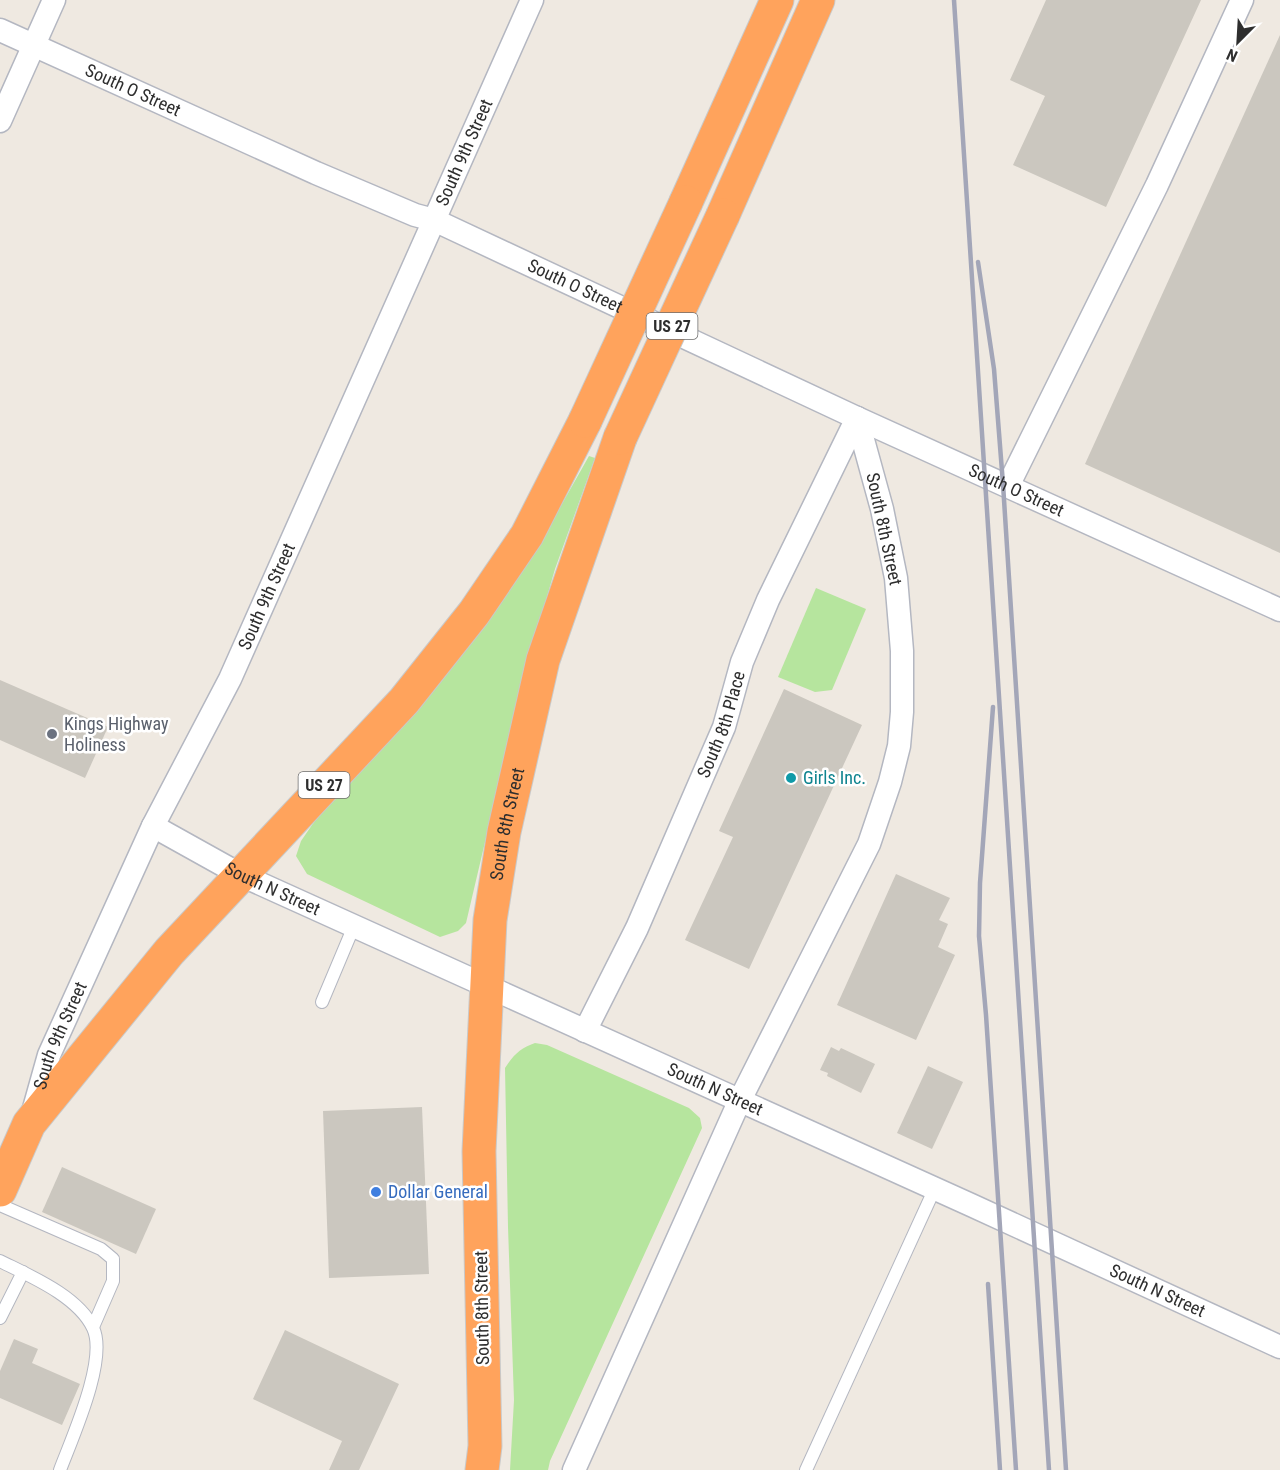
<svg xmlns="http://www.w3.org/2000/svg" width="1280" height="1470" viewBox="0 0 1280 1470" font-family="'Roboto Condensed',sans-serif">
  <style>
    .green { fill: #b6e59e }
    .building { fill: #cbc7bf }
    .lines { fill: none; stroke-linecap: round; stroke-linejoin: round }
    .lane-casing { stroke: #b4b7c1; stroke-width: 14 }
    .street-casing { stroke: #b4b7c1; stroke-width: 25 }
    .highway-casing { stroke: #c9c9c9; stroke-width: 35 }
    .lane { stroke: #fff; stroke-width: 12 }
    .street { stroke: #fff; stroke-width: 22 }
    .highway { stroke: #ffa35c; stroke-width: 33 }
    .rail { stroke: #a3a6b8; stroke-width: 4.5 }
    .highway-bridge-casing { stroke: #c9c9c9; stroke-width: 35; stroke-linecap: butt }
    .highway-bridge { stroke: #ffa35c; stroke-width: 33 }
    .worship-dot { fill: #6b7280; stroke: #fff; stroke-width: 2 }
    .culture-dot { fill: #0f9aa8; stroke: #fff; stroke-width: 2 }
    .shop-dot { fill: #3f7fe0; stroke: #fff; stroke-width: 2 }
    .labels { text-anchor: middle; stroke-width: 5; stroke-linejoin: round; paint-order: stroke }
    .shield { fill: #fff; stroke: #6d6d6d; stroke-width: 1.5 }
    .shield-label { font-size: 16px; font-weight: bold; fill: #2e2e2e }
    .street-label { font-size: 18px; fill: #2e2e2e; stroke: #fff }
    .worship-label { font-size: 18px; fill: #5b616d; stroke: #fff; text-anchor: start }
    .culture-label { font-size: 18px; fill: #0d838f; stroke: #fff; text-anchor: start }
    .shop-label { font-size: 18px; fill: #366cbe; stroke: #fff; text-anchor: start }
  </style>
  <rect width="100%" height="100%" fill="#efe9e1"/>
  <!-- green -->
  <g class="green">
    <polygon points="589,456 595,458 555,569 524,676 466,923 458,931 440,937 307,874 296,856 301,841 312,825 554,518"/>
    <polygon points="816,588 866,609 832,690 815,692 778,677"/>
    <path d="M535,1043l12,2 142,63 11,10 2,10 -152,333 -2,9h-38l4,-70 -6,-173 -3,-159c9,-14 16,-20 30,-25z"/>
  </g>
  <!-- building -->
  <g class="building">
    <polygon points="1046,0 1201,0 1106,207 1013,165 1045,96 1010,80"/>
    <polygon points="1280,35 1280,553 1085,464"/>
    <polygon points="0,680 108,727 85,778 0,740"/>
    <polygon points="784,689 862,725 749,969 685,940 733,837 719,831"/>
    <polygon points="896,874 950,898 939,920 948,924 938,947 955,955 916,1040 837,1005"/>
    <polygon points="831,1047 839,1051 841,1048 875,1064 861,1093 827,1076 828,1073 820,1070"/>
    <polygon points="928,1066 963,1082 932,1149 897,1133"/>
    <polygon points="422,1107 429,1274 329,1278 323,1111"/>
    <polygon points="62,1167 156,1209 136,1254 42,1212"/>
    <polygon points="285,1330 399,1384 359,1470 329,1470 342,1441 253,1399"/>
    <polygon points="14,1339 38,1349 32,1363 80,1384 62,1425 0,1398 0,1371"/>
  </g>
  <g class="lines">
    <!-- lane casing -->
    <g class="lane-casing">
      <g id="lane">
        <polyline points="322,1002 354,926"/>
        <polyline points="0,1205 101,1249 113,1259 113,1281 93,1327"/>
        <path d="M0,1261c30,15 78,35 93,67 15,31 -21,110 -33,142"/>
        <polyline points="0,1318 23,1272"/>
        <polyline points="806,1470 935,1188"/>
      </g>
    </g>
    <!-- street casing -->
    <g class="street-casing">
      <g id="street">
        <path id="s1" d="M0,30l316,143 99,42 19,5 423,198 423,192"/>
        <polyline points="0,121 54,0"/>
        <polyline points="1008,486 1157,185 1242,0"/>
        <path id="s2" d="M153,826l88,49 730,330 309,142"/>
        <path id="s3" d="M585,1031l52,-103 87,-201 18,-65 26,-62 89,-182"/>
        <path id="s4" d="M33,1112l16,-57 104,-229 77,-147 302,-679"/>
        <polyline points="574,1470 739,1102 869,844 890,782 899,746 902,712 902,651 896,578 882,509 857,418"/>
      </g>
    </g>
    <!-- highway casing -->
    <g class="highway-casing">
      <g id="highway">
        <polyline points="686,202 777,0"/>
        <polyline points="723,215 818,0"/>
        <polyline points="0,1190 29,1124 169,952 404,701 474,613 527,535 585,421"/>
        <path id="s5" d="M482,1470l3,-24 -6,-295 11,-231 14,-88 39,-172 77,-222"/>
      </g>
    </g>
    <!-- lane -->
    <use href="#lane" class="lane"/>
    <!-- street -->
    <use href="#street" class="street"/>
    <!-- highway -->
    <use href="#highway" class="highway"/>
    <!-- rail -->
    <g class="rail">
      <polyline points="954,0 1049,1470"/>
      <polyline points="978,262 994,369 1003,484 1066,1470"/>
      <polyline points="993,707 980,883 979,936 986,1015 1016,1470"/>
      <polyline points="988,1284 1000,1470"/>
    </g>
    <!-- highway-bridge casing -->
    <g class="highway-bridge-casing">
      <g id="highway-bridge">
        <polyline points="585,421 686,202"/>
        <polyline points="620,438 723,215"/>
      </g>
    </g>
    <!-- highway-bridge -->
    <use href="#highway-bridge" class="highway-bridge"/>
  </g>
  <!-- markers -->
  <circle class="worship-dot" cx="52" cy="734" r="6"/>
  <circle class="culture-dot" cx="791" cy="778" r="6"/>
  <circle class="shop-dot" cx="376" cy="1192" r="6"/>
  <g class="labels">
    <!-- shield labels -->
    <g class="shield">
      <rect x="646.5" y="313" width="51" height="26" rx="4.5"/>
      <rect x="298.5" y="772" width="51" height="26" rx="4.5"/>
    </g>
    <g class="shield-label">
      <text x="672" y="332">US 27</text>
      <text x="324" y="791">US 27</text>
    </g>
    <!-- street labels -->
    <g class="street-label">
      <text dy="6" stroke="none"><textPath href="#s1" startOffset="146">South O Street</textPath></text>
      <text dy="6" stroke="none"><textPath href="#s4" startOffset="1053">South 9th Street</textPath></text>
      <text dy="6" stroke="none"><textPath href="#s1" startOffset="630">South O Street</textPath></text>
      <text dy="6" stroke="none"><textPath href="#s1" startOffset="1116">South O Street</textPath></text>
      <text transform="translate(884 529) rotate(78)" y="6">South 8th Street</text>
      <text dy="6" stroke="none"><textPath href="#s4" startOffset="567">South 9th Street</textPath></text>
      <text dy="6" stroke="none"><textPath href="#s3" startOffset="336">South 8th Place</textPath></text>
      <text dy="6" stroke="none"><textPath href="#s5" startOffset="648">South 8th Street</textPath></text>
      <text dy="6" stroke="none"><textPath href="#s2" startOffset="135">South N Street</textPath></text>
      <text dy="6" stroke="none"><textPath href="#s4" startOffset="81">South 9th Street</textPath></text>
      <text dy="6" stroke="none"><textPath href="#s2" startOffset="621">South N Street</textPath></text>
      <text dy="6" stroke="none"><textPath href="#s2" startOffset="1107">South N Street</textPath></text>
      <text transform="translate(482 1308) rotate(-91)" y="6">South 8th Street</text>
    </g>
    <!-- worship labels -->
    <g class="worship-label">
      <text x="64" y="730">Kings Highway<tspan x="64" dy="21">Holiness</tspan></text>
    </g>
    <!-- culture labels -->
    <g class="culture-label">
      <text x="803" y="784">Girls Inc.</text>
    </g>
    <!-- shop labels -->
    <g class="shop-label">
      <text x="388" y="1198">Dollar General</text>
    </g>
  </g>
  <!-- north arrow -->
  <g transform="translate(1238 42) rotate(204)" stroke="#ffffff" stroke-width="4.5" paint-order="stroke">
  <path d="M0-4.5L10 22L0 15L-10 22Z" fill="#2e2e2e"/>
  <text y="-9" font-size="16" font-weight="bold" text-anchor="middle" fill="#2e2e2e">N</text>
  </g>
</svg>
